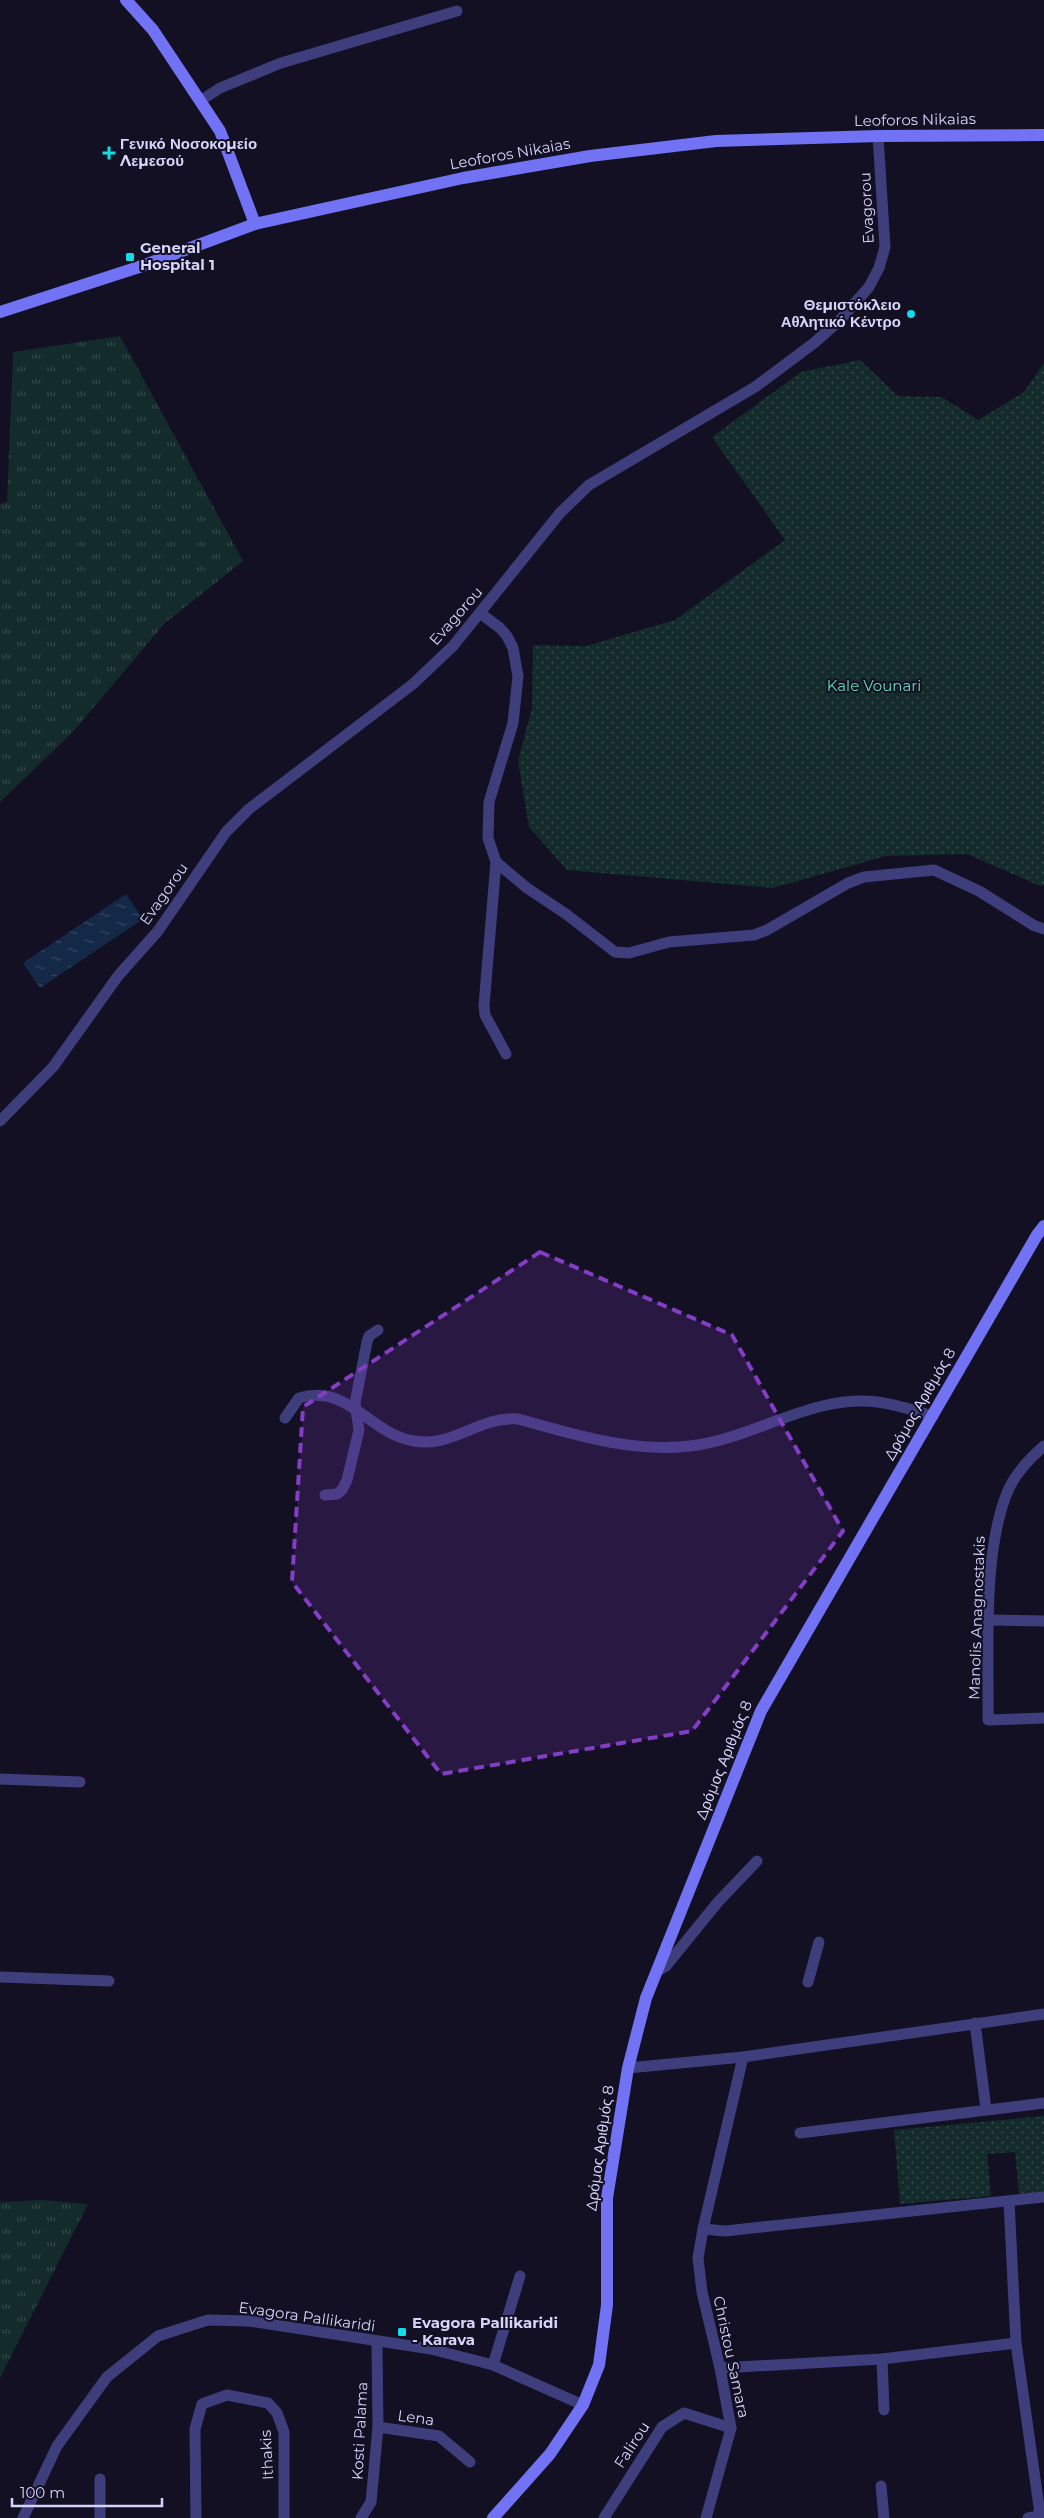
<svg xmlns="http://www.w3.org/2000/svg" width="1044" height="2518" viewBox="0 0 1044 2518" font-family="Montserrat,sans-serif">
  <style>
    .grass { fill: url(#grass-tufts) }
    .park { fill: url(#park-dots) }
    .water { fill: url(#water-ripples) }
    .lines { fill: none; stroke-linecap: round; stroke-linejoin: round }
    .street { stroke: #3f3e7d; stroke-width: 11 }
    .secondary { stroke: #7273f4; stroke-width: 12 }
    .marked { fill: #843dc5; fill-opacity: 0.2; stroke: #843dc5; stroke-width: 4; stroke-dasharray: 10 6; stroke-linejoin: round }
    .poi-dot { fill: #12dbea; stroke: #121022; stroke-width: 2 }
    .labels { text-anchor: middle; stroke-width: 4; stroke-linejoin: round; paint-order: stroke }
    .street-label { font-size: 15px; fill: #d7d4fc; stroke: #121022 }
    .poi-label { font-size: 15px; font-weight: bold; fill: #d7d4fc; stroke: #121022; text-anchor: start }
    .park-label { font-size: 15px; fill: #66d6b6; stroke: #121022 }
  </style>
  <defs>
    <pattern id="grass-tufts" width="24" height="20" patternUnits="userSpaceOnUse" patternTransform="scale(1.25)"><rect width="24" height="20" fill="#132b2a"/><path d="M3 7l-1-3M5 7V3M7 7l1-3M15 17l-1-3M17 17v-4M19 17l1-3" fill="none" stroke="#35494a"/></pattern>
    <pattern id="park-dots" width="8" height="8" patternUnits="userSpaceOnUse" patternTransform="scale(1.25)"><rect width="8" height="8" fill="#132b2a"/><path d="M2 2h.1M6 6h.1" fill="none" stroke="#35494a" stroke-width="1.8" stroke-linecap="round"/></pattern>
    <pattern id="water-ripples" width="26" height="14" patternUnits="userSpaceOnUse" patternTransform="scale(1.25)"><rect width="26" height="14" fill="#142948"/><path d="M2 4q2-2 4 0t4 0M15 11q2-2 4 0t4 0" fill="none" stroke="#354763"/></pattern>
  </defs>
  <rect width="100%" height="100%" fill="#121022"/>
  <!-- grass -->
  <g class="grass">
    <polygon points="120,336 243,561 165,623 72,733 0,802 0,504 7,502 13,352"/>
    <polygon points="41,2200 88,2204 0,2378 0,2202"/>
  </g>
  <!-- park -->
  <g class="park">
    <polygon points="860,360 898,396 942,397 978,420 1024,392 1044,363 1044,885 1040,886 967,854 886,856 773,888 567,870 529,827 518,761 532,708 533,645 586,646 675,620 785,540 712,437 801,372"/>
    <polygon points="1044,2116 1044,2192 1019,2194 1015,2152 987,2154 991,2196 900,2204 894,2130"/>
  </g>
  <!-- water -->
  <polygon class="water" points="126,894 143,919 40,988 23,963"/>
  <g class="lines">
    <!-- street -->
    <g class="street">
      <polyline points="200,101 220,88 281,63 457,11"/>
      <polyline points="480,613 500,628 507,636 513,648 518,676 513,723 489,802 488,838 496,862 484,1005 485,1015 506,1054"/>
      <polyline points="496,862 527,888 566,914 615,952 629,953 669,942 754,935 767,930 848,883 864,877 934,870 979,891 1033,925 1044,929"/>
      <polyline points="0,1121 53,1067 118,976 158,931 226,832 249,809 413,684 453,646 560,513 589,485 755,387 814,343 839,321 869,287 879,268 885,247 878,136"/>
      <path d="M285,1418l14,-20c50,-15 70,36 115,43 39,7 65,-25 104,-22 54,15 114,34 172,27 63,-7 122,-52 187,-44 19,2 38,9 56,14"/>
      <path d="M1044,1446c-15,13 -30,29 -37,47 -25,62 -18,160 -19,227l56,-2"/>
      <polyline points="325,1495 337,1494 342,1490 347,1480 359,1430 355,1403 367,1342 369,1336 378,1330"/>
      <polyline points="989,1620 1044,1621"/>
      <polyline points="0,1779 80,1782"/>
      <polyline points="656,1972 666,1966 718,1902 757,1861"/>
      <polyline points="0,1977 109,1981"/>
      <polyline points="808,1982 819,1942"/>
      <polyline points="975,2023 986,2109"/>
      <polyline points="628,2068 743,2057 1044,2014"/>
      <polyline points="800,2133 1044,2103"/>
      <polyline points="1009,2201 1016,2343 1040,2514"/>
      <polyline points="703,2229 725,2231 1044,2197"/>
      <polyline points="882,2359 884,2410"/>
      <polyline points="493,2365 520,2276"/>
      <polyline points="720,2368 882,2359 1016,2343"/>
      <polyline points="378,2427 439,2436 470,2462"/>
      <polyline points="881,2486 884,2518"/>
      <polyline points="23,2518 57,2446 107,2377 158,2336 208,2320 249,2321 431,2349 493,2365 583,2405"/>
      <polyline points="100,2518 100,2479"/>
      <polyline points="196,2518 195,2429 202,2404 227,2395 268,2403 277,2413 284,2432 284,2518"/>
      <polyline points="361,2518 371,2502 378,2427 377,2342"/>
      <polyline points="604,2518 662,2427 684,2413 731,2428"/>
      <polyline points="706,2518 731,2428 720,2368 702,2292 698,2258 703,2229 743,2057"/>
      <polyline points="1028,2518 1044,2515"/>
    </g>
    <!-- secondary -->
    <g class="secondary">
      <polyline points="126,0 153,30 220,131 255,224"/>
      <polyline points="0,312 139,267 255,224 463,178 590,156 716,141 878,136 1044,135"/>
      <polyline points="493,2518 550,2454 583,2405 599,2365 607,2305 607,2198 628,2068 646,1998 761,1711 1037,1235 1044,1226"/>
    </g>
  </g>
  <!-- marked area -->
  <path class="marked" d="M540,1252l192,83 111,196 -151,200 -251,43 -149,-192 11,-175z"/>
  <!-- markers -->
  <g class="poi-dot">
    <path d="M106.5 145.5h5v5h5v5h-5v5h-5v-5h-5v-5h5z"/>
    <rect x="125" y="252" width="10" height="10" rx="2.5"/>
    <circle cx="911" cy="314" r="5"/>
    <rect x="397" y="2327" width="10" height="10" rx="2.5"/>
  </g>
  <g class="labels">
    <!-- street labels -->
    <g class="street-label">
      <text transform="translate(915 120) rotate(-1)" y="5">Leoforos Nikaias</text>
      <text transform="translate(510 154) rotate(-10)" y="5">Leoforos Nikaias</text>
      <text transform="translate(867 208) rotate(-93)" y="5">Evagorou</text>
      <text transform="translate(456 616) rotate(-49)" y="5">Evagorou</text>
      <text transform="translate(164 894) rotate(-55)" y="5">Evagorou</text>
      <text transform="translate(920 1404) rotate(-60)" y="5">Δρόμος Αριθμός 8</text>
      <text transform="translate(977 1618) rotate(-88)" y="5">Manolis Anagnostakis</text>
      <text transform="translate(724 1760) rotate(-68)" y="5">Δρόμος Αριθμός 8</text>
      <text transform="translate(600 2148) rotate(-82)" y="5">Δρόμος Αριθμός 8</text>
      <text transform="translate(307 2317) rotate(8)" y="5">Evagora Pallikaridi</text>
      <text transform="translate(731 2357) rotate(78)" y="5">Christou Samara</text>
      <text transform="translate(416 2418) rotate(8)" y="5">Lena</text>
      <text transform="translate(360 2431) rotate(-87)" y="5">Kosti Palama</text>
      <text transform="translate(632 2445) rotate(-57)" y="5">Falirou</text>
      <text transform="translate(267 2455) rotate(-93)" y="5">Ithakis</text>
    </g>
    <!-- poi labels -->
    <g class="poi-label">
      <text x="120" y="149">Γενικό Νοσοκομείο<tspan x="120" dy="17">Λεμεσού</tspan></text>
      <text x="140" y="253">General<tspan x="140" dy="17">Hospital 1</tspan></text>
      <text x="901" y="310" text-anchor="end">Θεμιστόκλειο<tspan x="901" dy="17">Αθλητικό Κέντρο</tspan></text>
      <text x="412" y="2328">Evagora Pallikaridi<tspan x="412" dy="17">- Karava</tspan></text>
    </g>
    <!-- park labels -->
    <g class="park-label">
      <text x="874" y="691">Kale Vounari</text>
    </g>
  </g>
  <!-- scale -->
  <path d="M12 2498v8h150v-8" fill="none" stroke="#d7d4fc" stroke-width="2.5"/>
  <text x="20" y="2498" font-size="15" fill="#d7d4fc" stroke="#121022" stroke-width="4" paint-order="stroke">100 m</text>
</svg>
